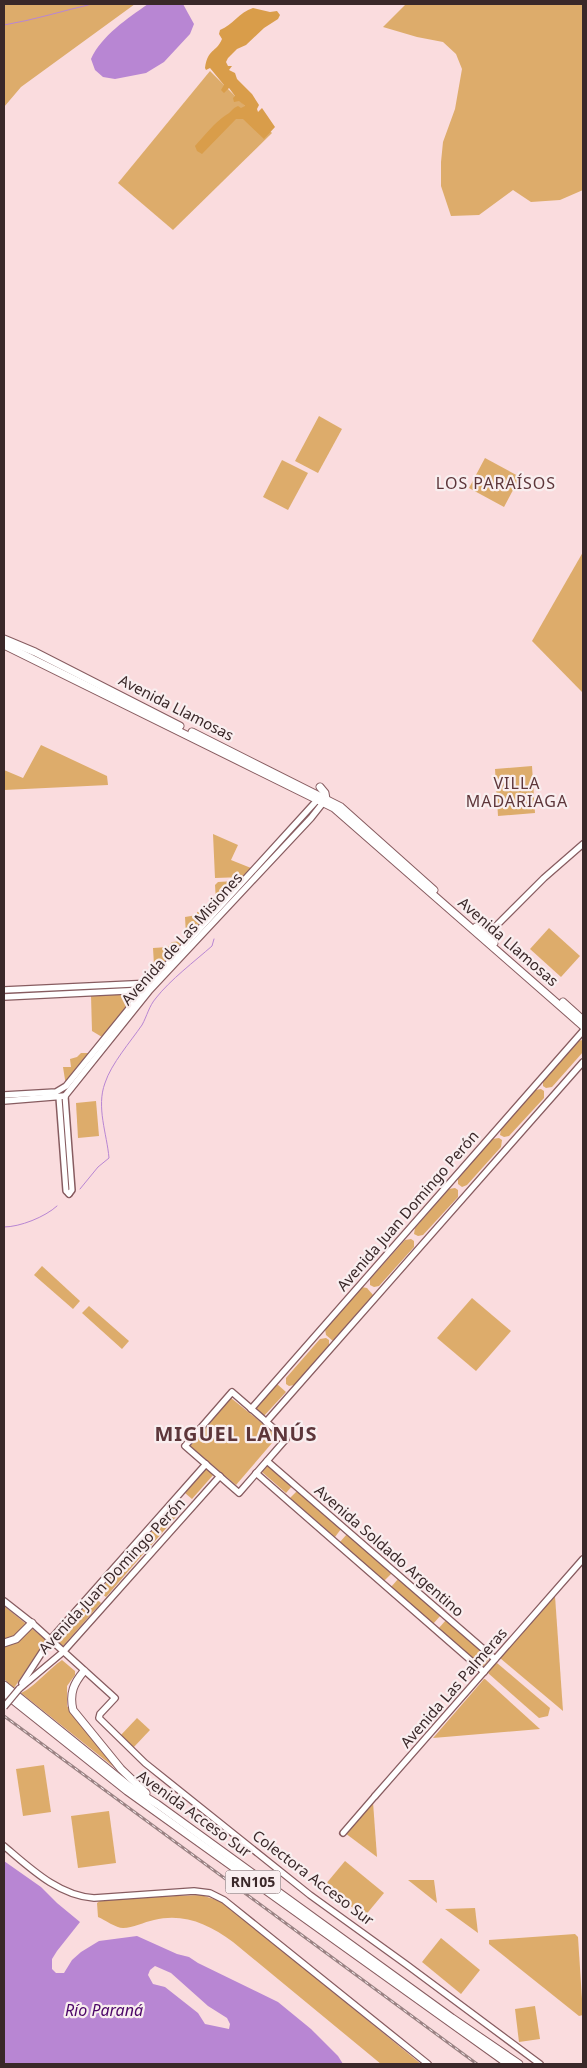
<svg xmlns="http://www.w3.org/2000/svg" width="587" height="2068" viewBox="0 0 587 2068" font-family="'Noto Sans',sans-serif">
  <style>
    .green { fill: #ddac6b }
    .forest { fill: #d99d4a }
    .water { fill: #b886d3; fill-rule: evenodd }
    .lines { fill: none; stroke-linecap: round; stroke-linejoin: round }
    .stream { stroke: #b886d3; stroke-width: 1 }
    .tertiary-casing { stroke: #875c60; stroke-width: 8 }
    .secondary-casing { stroke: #875c60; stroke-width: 8 }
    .trunk-casing { stroke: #875c60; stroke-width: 9 }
    .tertiary { stroke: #fff; stroke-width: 5 }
    .secondary { stroke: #fff; stroke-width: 5.5 }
    .trunk { stroke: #fff; stroke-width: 7 }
    .rail-casing { stroke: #9a8283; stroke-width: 3 }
    .rail { stroke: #f9eeef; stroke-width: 1; stroke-dasharray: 4; stroke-linecap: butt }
    .secondary-bridge-casing { stroke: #875c60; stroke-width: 8; stroke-linecap: butt }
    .secondary-bridge { stroke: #fff; stroke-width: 5.5 }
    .labels { text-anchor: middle; stroke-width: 4.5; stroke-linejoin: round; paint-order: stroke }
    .shield { fill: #f9eeef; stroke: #736364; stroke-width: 1 }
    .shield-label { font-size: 14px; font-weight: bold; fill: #3a2829 }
    .street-label { font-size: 15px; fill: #3a2829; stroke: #f9eeef }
    .neighbourhood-label { font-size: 16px; letter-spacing: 1px; fill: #5d363a; stroke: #f9eeef }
    .water-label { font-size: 16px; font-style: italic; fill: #4c0668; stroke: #f9eeef }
    .district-label { font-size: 20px; font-weight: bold; letter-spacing: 1px; fill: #5d363a; stroke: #f9eeef }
  </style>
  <rect width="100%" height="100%" fill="#fadcde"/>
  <!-- green -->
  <g class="green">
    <polygon points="4,4 135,4 21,87 4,107"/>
    <polygon points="406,4 583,4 583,190 560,200 531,202 513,190 479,215 451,216 441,186 441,162 443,142 455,109 462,69 456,54 443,42 417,37 383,27"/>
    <polygon points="210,71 272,133 173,230 118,183"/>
    <polygon points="319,416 342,429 318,473 295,461"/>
    <polygon points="485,458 520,477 504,507 469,488"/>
    <polygon points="282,460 308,473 288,510 263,497"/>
    <polygon points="583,552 583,693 532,641"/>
    <polygon points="41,745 107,776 108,785 4,790 4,770 23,778"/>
    <polygon points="532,766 535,813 498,816 495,769"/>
    <polygon points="213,834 238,845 231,860 251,868 244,877 215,878"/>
    <polygon points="235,881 236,885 218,903 216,901 215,885 218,882"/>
    <polygon points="212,911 189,936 186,935 185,917 197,915 197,912"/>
    <polygon points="549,928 580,956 561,977 530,949"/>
    <polygon points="183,941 160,968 154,965 153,948 168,947 172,942"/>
    <polygon points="125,991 129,998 128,1005 102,1037 92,1031 91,995"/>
    <polygon points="583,1040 583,1052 552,1087 546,1088 543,1086 543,1080 577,1041"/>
    <polygon points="81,1053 88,1053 88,1055 66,1086 63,1067 71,1067 70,1059 77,1057"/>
    <polygon points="541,1089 544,1091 544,1098 509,1136 504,1137 500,1135 501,1129 535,1090"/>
    <polygon points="96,1101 99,1136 78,1138 76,1103"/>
    <polygon points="499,1138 502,1140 501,1147 467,1185 462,1187 458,1184 458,1179 492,1139"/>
    <polygon points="455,1188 458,1190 458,1197 423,1235 418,1236 414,1234 415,1228 449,1189"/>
    <polygon points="411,1239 414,1241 414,1247 379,1286 374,1287 370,1285 370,1279 405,1240"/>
    <polygon points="42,1266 80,1301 73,1309 34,1275"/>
    <polygon points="361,1287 367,1288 373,1295 372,1299 336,1340 333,1341 326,1335 325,1329"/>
    <polygon points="472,1298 511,1331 476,1371 437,1338"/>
    <polygon points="89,1306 129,1341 122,1349 82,1313"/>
    <polygon points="326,1338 329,1340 329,1347 294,1385 289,1386 286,1384 286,1378 320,1339"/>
    <polygon points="277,1384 286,1392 263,1417 254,1409"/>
    <polygon points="231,1398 278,1436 236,1485 190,1446"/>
    <polygon points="268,1465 292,1486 286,1493 262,1472"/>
    <polygon points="207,1468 214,1474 192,1499 185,1493"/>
    <polygon points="297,1491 341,1529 335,1537 290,1498"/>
    <polygon points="180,1498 187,1504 149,1548 142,1542"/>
    <polygon points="347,1534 392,1573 384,1581 340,1542"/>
    <polygon points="137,1547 144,1553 106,1597 99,1591"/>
    <polygon points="399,1578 441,1615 433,1624 391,1587"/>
    <polygon points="93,1596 101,1603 62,1647 54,1640"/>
    <polygon points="555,1596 563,1711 500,1658"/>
    <polygon points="4,1606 46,1640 14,1688 4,1679"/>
    <polygon points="447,1619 491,1657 483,1667 438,1629"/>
    <path d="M62,1660l13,11v4l-8,11v20l48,62 -94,-75c11,-4 29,-25 41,-33z"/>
    <polygon points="497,1663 550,1708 548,1716 539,1718 488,1673 491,1666"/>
    <polygon points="485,1679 540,1729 433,1738 484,1679"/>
    <polygon points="137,1718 150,1730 133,1748 120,1736"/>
    <polygon points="44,1765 51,1812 23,1816 16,1769"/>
    <polygon points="373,1802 377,1857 345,1833"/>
    <polygon points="109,1811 116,1863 78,1868 71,1816"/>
    <polygon points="345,1861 384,1893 364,1917 325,1885"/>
    <polygon points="408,1880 434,1880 437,1903"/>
    <path d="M201,1895l22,7 198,162h-40l-148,-122c-25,-18 -49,-29 -79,-22 -10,2 -21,8 -31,8 -7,0 -18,-8 -25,-11l-1,-14 6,-4z"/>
    <polygon points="475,1908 478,1933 445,1909"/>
    <polygon points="575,1934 578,1937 583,2015 579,2016 489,1944 489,1940"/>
    <polygon points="441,1938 480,1970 461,1994 422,1962"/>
    <polygon points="535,2006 540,2039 519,2042 515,2009"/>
  </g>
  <!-- forest -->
  <path class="forest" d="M253,8l17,4 7,-1 3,4 -2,4 -14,9 -18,17 -9,4 -9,9 -2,4 2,4h4l-3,4 6,3 2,6 15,15 7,11 -2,4 1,3 4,-4 13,19 -11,12 -21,-20h-7l-34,35 -5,-3 -2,-5c9,-10 20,-24 31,-31 5,-2 6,-7 12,-9l3,2 4,-2 -6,-5 -5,1 -1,-4 2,-2 -6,-8 -5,5 -3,-3 3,-5 -14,-17 -4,2 -1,-2c3,-20 11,-15 17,-29l-3,-5 1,-4c13,-5 19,-18 33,-22z"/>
  <!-- water -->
  <g class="water">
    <path d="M148,4h35l11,20 -4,10 -26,28 -18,11 -31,6 -12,-2 -8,-7 -4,-11c11,-24 36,-40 57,-55z"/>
    <path d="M4,1861l37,26 16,16 23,19 -23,29 -5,8v10l4,4h8l8,-13 9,-8 18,-11 38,-5 40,18 12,3 9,6 80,39 33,27 27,27 5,8h-339zM155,1966l16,7 37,33 19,12 3,6 -1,5 -24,-5 -7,-11 -33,-26 -12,-3 -5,-9 2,-5z"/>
  </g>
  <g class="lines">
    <!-- stream -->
    <g class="stream">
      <path d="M4,25c30,-5 58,-14 88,-21"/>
      <path d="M80,1189l18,-22 11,-9c-2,-24 -13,-51 -4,-75 6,-19 26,-42 37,-58 5,-9 7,-19 14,-27 14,-18 39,-37 56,-52l2,-7"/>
      <path d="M4,1227c16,0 41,-10 53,-21"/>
    </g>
    <!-- tertiary casing -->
    <g class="tertiary-casing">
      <g id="tertiary">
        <polyline points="65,1096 72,1190 69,1194"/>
        <polyline points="59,1098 66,1191 69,1194"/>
        <polyline points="343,1833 375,1796"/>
      </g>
    </g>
    <!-- secondary casing -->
    <g class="secondary-casing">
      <g id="secondary">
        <polyline points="486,936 544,878 583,844"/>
        <polyline points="4,990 153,983"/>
        <polyline points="4,997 146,990"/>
        <polyline points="4,1095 56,1092 66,1086 144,990 319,798"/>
        <polyline points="65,1096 150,990 311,818 326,799"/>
        <polyline points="4,1101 65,1096"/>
        <polygon points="232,1392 286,1439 239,1493 185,1446"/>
        <polyline points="251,1409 583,1031"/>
        <polyline points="266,1422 583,1062"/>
        <polyline points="267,1461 495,1659"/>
        <polyline points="256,1473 484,1672"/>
        <polyline points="4,1601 32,1623 115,1698 100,1714 99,1718 145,1763 310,1895 407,1965 540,2064"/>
        <polyline points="22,1683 50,1640 206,1464"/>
        <polyline points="19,1689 63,1652 220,1476"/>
        <polyline points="375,1796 583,1559"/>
        <path d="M4,1846c26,22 55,50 90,52l100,-7 16,2 14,7 204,164"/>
      </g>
    </g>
    <!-- trunk casing -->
    <g class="trunk-casing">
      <g id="trunk">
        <polyline points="4,639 35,652 180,726"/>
        <polyline points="4,645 334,808 583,1026"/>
        <polyline points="192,732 341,807 434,890"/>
        <polyline points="320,787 325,793 326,799"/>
        <polyline points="476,927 494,943"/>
        <polyline points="563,1002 583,1020"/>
        <polyline points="4,1643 16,1639 32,1623"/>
        <path d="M84,1671c-10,12 -15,22 -11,39l48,59 25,24"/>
        <polyline points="4,1685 130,1787 157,1804 452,2018 519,2064"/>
        <polyline points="4,1693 127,1791 508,2064"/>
      </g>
    </g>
    <!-- tertiary -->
    <use href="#tertiary" class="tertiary"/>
    <!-- secondary -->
    <use href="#secondary" class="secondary"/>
    <!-- trunk -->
    <use href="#trunk" class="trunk"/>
    <!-- rail casing -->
    <g class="rail-casing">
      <polyline id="rail" points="4,1716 477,2064"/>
    </g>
    <!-- rail -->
    <use href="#rail" class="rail"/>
    <!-- secondary-bridge casing -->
    <g class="secondary-bridge-casing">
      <polyline id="secondary-bridge" points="4,1707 19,1689"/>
    </g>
    <!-- secondary-bridge -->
    <use href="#secondary-bridge" class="secondary-bridge"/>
  </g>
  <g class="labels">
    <!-- shield labels -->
    <rect class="shield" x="225.5" y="1870.5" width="55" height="23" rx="4"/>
    <g class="shield-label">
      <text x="253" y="1887">RN105</text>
    </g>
    <!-- street labels -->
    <g class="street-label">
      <text transform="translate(176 708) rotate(27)" y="5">Avenida Llamosas</text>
      <text transform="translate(182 939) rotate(-48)" y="5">Avenida de Las Misiones</text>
      <text transform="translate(508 942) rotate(41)" y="5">Avenida Llamosas</text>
      <text transform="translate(408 1211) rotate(-49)" y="5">Avenida Juan Domingo Perón</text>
      <text transform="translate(389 1551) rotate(41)" y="5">Avenida Soldado Argentino</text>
      <text transform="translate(112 1576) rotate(-47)" y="5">Avenida Juan Domingo Perón</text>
      <text transform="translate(454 1688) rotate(-49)" y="5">Avenida Las Palmeras</text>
      <text transform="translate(194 1814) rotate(36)" y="5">Avenida Acceso Sur</text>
      <text transform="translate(313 1878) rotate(37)" y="5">Colectora Acceso Sur</text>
    </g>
    <!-- neighbourhood labels -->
    <g class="neighbourhood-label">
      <text x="496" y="489">LOS PARAÍSOS</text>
      <text x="517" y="789">VILLA<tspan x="517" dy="18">MADARIAGA</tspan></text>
    </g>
    <!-- water labels -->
    <g class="water-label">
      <text x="104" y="2016">Río Paraná</text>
    </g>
    <!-- district labels -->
    <g class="district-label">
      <text x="236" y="1441">MIGUEL LANÚS</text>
    </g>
  </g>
  <!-- border -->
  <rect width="587" height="2068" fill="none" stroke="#3a2829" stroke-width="10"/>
</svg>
